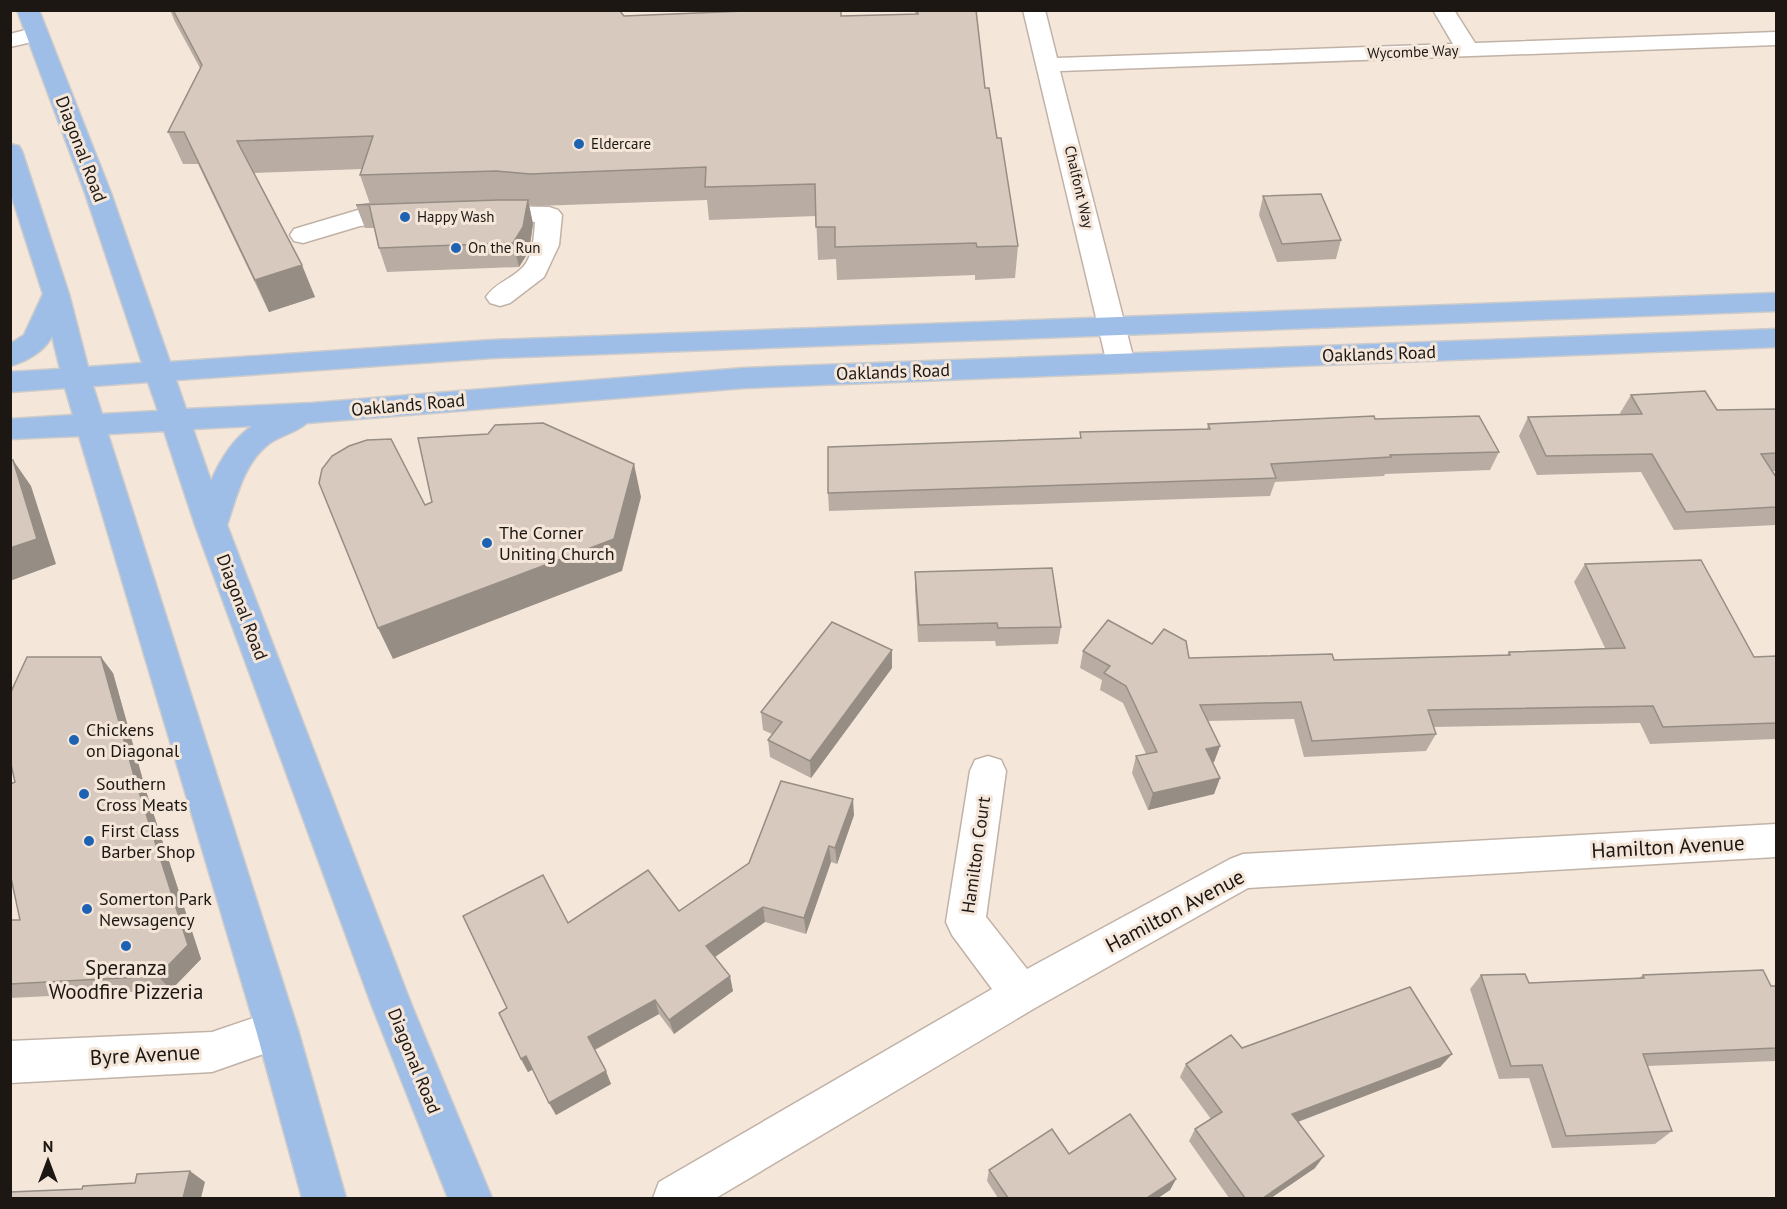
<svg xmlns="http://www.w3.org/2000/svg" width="1787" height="1209" viewBox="0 0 1787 1209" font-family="'PT Sans',sans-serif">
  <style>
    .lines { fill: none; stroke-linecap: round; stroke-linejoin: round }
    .minor-casing { stroke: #c1b2a7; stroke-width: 3 }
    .major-casing { stroke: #cdcccb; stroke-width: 3 }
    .minor { fill: #fff; fill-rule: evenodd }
    .major { fill: #9ebee7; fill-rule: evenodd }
    .wall { fill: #b9ada3 }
    .shaded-wall { fill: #968d84 }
    .building { fill: #d7c9bd; stroke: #968d84; stroke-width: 1.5 }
    .poi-dot { fill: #1e63b3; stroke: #f5e6da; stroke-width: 2 }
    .labels { text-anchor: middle; stroke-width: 6; stroke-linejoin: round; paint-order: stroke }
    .far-street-label { font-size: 15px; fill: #1c1713; stroke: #f5e6da }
    .far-poi-label { font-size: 15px; fill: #1c1713; stroke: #f5e6da; text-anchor: start }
    .street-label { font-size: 18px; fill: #1c1713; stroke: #f5e6da }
    .poi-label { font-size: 18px; fill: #1c1713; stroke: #f5e6da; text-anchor: start }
    .near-street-label { font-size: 21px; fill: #1c1713; stroke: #f5e6da }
    .near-poi-label { font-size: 21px; fill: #1c1713; stroke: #f5e6da }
  </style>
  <rect width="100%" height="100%" fill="#f5e6da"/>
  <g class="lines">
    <!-- minor casing -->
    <g class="minor-casing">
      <g id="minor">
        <polygon points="1023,10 1045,10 1057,58 1453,44 1433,10 1454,10 1475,43 1776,32 1776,45 1060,71 1135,364 1131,371 1121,373 1111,371 1107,364"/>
        <polygon points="37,27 45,29 48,34 45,39 10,47 10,34"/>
        <path d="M485,206l64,1 9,3 4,5 -3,30 -15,32 -34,26 -10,3 -10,-3 -4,-6c9,-14 26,-18 37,-30 10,-11 11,-30 12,-45l-59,-3 -4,-5 4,-5z"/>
        <polygon points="407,208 416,211 420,216 416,221 360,226 303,243 294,241 290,235 294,229 358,210"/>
        <polygon points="988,756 1001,760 1006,771 986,917 1027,969 1230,859 1243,854 1776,824 1776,857 1248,888 1035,1008 716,1198 653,1198 659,1182 992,989 952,935 946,922 970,771 975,760"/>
        <polygon points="277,1010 292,1016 298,1030 292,1044 212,1072 10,1083 10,1041 212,1032"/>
      </g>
    </g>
    <!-- major casing -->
    <g class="major-casing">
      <path id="major" d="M17,10h22l72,183 59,169 322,-22 1284,-47v18l-1284,47 -316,22 10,29 126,-6 432,-35 1032,-39v18l-1032,41 -437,35c-10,9 -25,12 -37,20 -26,19 -33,53 -43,82l185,481 80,192h-44l-76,-192 -177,-481 -31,-94 -56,3 190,596 48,168h-44l-46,-168 -177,-594 -69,3v-20l63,-4 -8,-27 -55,4v-20l50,-3 -8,-33c-7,15 -26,26 -42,30v-22l14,-9 19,-41 -33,-103v-47l9,2 3,5 47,143 19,73 54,-4 -57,-170zM148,382l10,29 -56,3 -9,-28zM252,426c-19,13 -32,34 -41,55l-18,-52z"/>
    </g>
    <!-- minor -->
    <use href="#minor" class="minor"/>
    <!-- major -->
    <use href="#major" class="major"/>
  </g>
  <!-- wall -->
  <g class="wall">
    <polygon points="170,10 619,10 624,16 752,11 752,10 841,10 841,16 915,14 915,10 976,10 985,88 997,138 1018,246 1015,278 975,280 975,275 837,280 836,259 818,260 816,216 709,220 707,200 537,206 529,205 533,224 529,251 519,267 387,272 379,248 374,228 365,228 356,205 370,204 360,175 362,169 254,173 315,297 269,312 198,164 183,164 168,132 200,68 175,22"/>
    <polygon points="1263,196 1341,240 1336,259 1277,262 1259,215"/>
    <polygon points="1631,395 1717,410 1776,409 1776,471 1773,471 1776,477 1776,525 1674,530 1641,472 1537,475 1519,436 1528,417 1621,415 1620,413"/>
    <polygon points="1375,419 1499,452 1490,470 1385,474 1384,476 1275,482 1270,496 829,511 828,493 1080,438 1080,432 1207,429 1208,424"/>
    <polygon points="1585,564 1754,657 1776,656 1776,737 1775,739 1650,744 1640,723 1433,727 1436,734 1426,751 1304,757 1294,719 1208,721 1220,746 1214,762 1212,763 1220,778 1214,794 1148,810 1132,773 1136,756 1146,754 1123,703 1100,690 1102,680 1080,668 1083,651 1152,644 1189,658 1334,660 1506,656 1509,652 1605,648 1574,582"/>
    <polygon points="915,572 1061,627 1058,644 996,646 995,641 918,642 915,590"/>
    <polygon points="892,650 892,668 811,778 770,757 768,740 772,734 763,730 761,712"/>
    <polygon points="113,673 146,791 201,959 171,990 10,998 10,920 20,920 15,782"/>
    <polygon points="854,815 837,864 831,862 806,934 765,922 715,957 733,991 674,1034 659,1014 595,1050 611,1084 556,1115 533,1069 528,1072 521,1059 507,1008 568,923 679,911"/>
    <polygon points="1481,975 1529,983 1639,978 1643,975 1776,986 1776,1061 1647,1066 1672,1131 1655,1144 1552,1148 1529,1078 1499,1079 1470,989"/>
    <polygon points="1242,1048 1452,1054 1440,1067 1298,1122 1315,1168 1271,1198 1229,1198 1189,1141 1195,1129 1211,1119 1180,1077 1186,1064"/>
    <polygon points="989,1170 1176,1179 1170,1190 1158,1198 998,1198 987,1181"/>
  </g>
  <!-- shaded-wall -->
  <g class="shaded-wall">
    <polygon points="528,200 533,224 529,251 519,267 513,243"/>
    <polygon points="302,265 315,297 269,312 255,280"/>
    <polygon points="13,460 31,486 56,564 10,581"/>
    <polygon points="634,464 641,497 622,571 393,659 378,628"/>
    <polygon points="892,650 892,668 811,778 810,761"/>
    <polygon points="101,657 113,673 146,791 201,959 171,990 158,976 134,776"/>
    <polygon points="1220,746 1214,762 1200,766 1206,749"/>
    <polygon points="1220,778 1214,794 1148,810 1153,793"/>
    <polygon points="853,799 854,815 837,864 835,848"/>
    <polygon points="829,846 831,862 806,934 804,918"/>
    <polygon points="763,907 765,922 709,961 706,946"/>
    <polygon points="730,976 733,991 674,1034 669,1020"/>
    <polygon points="655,1000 659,1014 594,1050 588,1037"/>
    <polygon points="1452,1054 1440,1067 1284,1127 1292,1114"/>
    <polygon points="526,1056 534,1069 528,1072 521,1059"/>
    <polygon points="606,1071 611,1084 556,1115 549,1103"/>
    <polygon points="1324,1156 1315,1168 1271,1198 1263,1198"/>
    <polygon points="190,1171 205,1182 201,1198 183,1198"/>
    <polygon points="1176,1179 1170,1190 1158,1198 1147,1198"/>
  </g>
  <!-- building -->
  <g class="building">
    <polygon points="173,10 619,10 624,16 768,10 841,10 841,16 918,14 917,10 976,10 985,88 989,88 997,138 1001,138 1018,246 977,247 976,243 835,247 835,227 816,227 815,184 705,187 706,167 530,174 496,171 360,175 373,136 237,141 302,265 255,280 184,132 168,132 202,65"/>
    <polygon points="1321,194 1341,240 1282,244 1263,196"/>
    <polygon points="498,200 528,200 523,227 513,243 379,248 369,204 356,205"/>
    <polygon points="1705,391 1717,410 1776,409 1776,453 1761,454 1776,477 1776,507 1686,512 1652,454 1546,456 1528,417 1642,414 1631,395"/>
    <polygon points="1374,416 1375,419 1479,416 1499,452 1390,455 1391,457 1271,464 1276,478 828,493 828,447 1081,438 1080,432 1210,429 1208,424"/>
    <polygon points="543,423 634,464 614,539 378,628 319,483 322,469 332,456 349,446 367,440 391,439 425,505 432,502 418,438 488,434 495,425"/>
    <polygon points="10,460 13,460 37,539 10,548"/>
    <polygon points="1701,560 1754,657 1776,656 1776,723 1663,727 1653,706 1428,710 1436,734 1312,741 1301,702 1200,705 1220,746 1206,749 1220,778 1153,793 1136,756 1157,752 1126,686 1104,673 1110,666 1083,651 1108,620 1152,644 1164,629 1186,641 1189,658 1332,654 1334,660 1510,655 1509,652 1625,648 1585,564"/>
    <polygon points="1052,568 1061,627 998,628 997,623 919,625 915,572"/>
    <polygon points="832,622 892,650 810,761 768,740 782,722 761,712"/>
    <polygon points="27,657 101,657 134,776 188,945 158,976 10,984 10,920 20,920 10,873 10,784 15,782 10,760 10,694"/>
    <polygon points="781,781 853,799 835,848 829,846 804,918 763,907 706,946 730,976 669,1020 655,1000 588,1037 606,1071 549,1103 526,1056 521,1059 499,1013 507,1008 463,916 543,875 568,923 648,870 679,911 749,863"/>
    <polygon points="1763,970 1771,986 1776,986 1776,1048 1643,1054 1672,1131 1566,1136 1542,1065 1511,1066 1481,975 1525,974 1529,983 1644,978 1643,975"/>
    <polygon points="1410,987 1452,1054 1292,1114 1324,1156 1263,1198 1245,1198 1195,1129 1222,1112 1186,1064 1231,1035 1242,1048"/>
    <polygon points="1130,1114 1176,1179 1147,1198 1008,1198 989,1170 1052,1129 1069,1154"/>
    <polygon points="190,1171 183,1198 10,1198 10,1192 82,1189 83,1186 135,1183 137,1174"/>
  </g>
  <!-- markers -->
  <g class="poi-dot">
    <circle cx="579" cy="144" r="6"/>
    <circle cx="405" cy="217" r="6"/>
    <circle cx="456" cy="248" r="6"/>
    <circle cx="487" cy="543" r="6"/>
    <circle cx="74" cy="740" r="6"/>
    <circle cx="84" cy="794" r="6"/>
    <circle cx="89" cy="841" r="6"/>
    <circle cx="87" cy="909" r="6"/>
    <circle cx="126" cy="946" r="6"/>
  </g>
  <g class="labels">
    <!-- far-street labels -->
    <g class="far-street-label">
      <text transform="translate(1413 52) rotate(-2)" y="5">Wycombe Way</text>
      <text transform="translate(1079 187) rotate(77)" y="5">Chalfont Way</text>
    </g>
    <!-- far-poi labels -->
    <g class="far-poi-label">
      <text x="591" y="149">Eldercare</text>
      <text x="417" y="222">Happy Wash</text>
      <text x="468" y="253">On the Run</text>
    </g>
    <!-- street labels -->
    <g class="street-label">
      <text transform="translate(81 149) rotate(69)" y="6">Diagonal Road</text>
      <text transform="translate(1379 354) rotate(-2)" y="6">Oaklands Road</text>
      <text transform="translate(893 372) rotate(-2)" y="6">Oaklands Road</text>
      <text transform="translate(408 405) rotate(-5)" y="6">Oaklands Road</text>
      <text transform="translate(242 607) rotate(69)" y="6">Diagonal Road</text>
      <text transform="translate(976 855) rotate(-82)" y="6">Hamilton Court</text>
      <text transform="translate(414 1061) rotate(68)" y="6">Diagonal Road</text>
    </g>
    <!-- poi labels -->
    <g class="poi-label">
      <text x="499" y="539">The Corner<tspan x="499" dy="21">Uniting Church</tspan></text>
      <text x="86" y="736">Chickens<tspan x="86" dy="21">on Diagonal</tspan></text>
      <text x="96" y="790">Southern<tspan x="96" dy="21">Cross Meats</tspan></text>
      <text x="101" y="837">First Class<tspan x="101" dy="21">Barber Shop</tspan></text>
      <text x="99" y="905">Somerton Park<tspan x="99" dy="21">Newsagency</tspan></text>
    </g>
    <!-- near-street labels -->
    <g class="near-street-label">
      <text transform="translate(1668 847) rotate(-3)" y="7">Hamilton Avenue</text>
      <text transform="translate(1175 911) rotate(-28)" y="7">Hamilton Avenue</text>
      <text transform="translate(145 1055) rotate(-3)" y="7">Byre Avenue</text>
    </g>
    <!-- near-poi labels -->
    <g class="near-poi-label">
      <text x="126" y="975">Speranza<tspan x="126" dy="24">Woodfire Pizzeria</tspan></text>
    </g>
  </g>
  <!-- border -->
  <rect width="1787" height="1209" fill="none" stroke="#1c1713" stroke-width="24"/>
  <!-- north arrow -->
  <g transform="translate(48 1161)" stroke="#f5e6da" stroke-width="4.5" paint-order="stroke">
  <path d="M0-4.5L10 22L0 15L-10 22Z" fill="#1c1713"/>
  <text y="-9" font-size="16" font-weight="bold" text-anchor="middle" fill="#1c1713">N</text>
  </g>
</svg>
